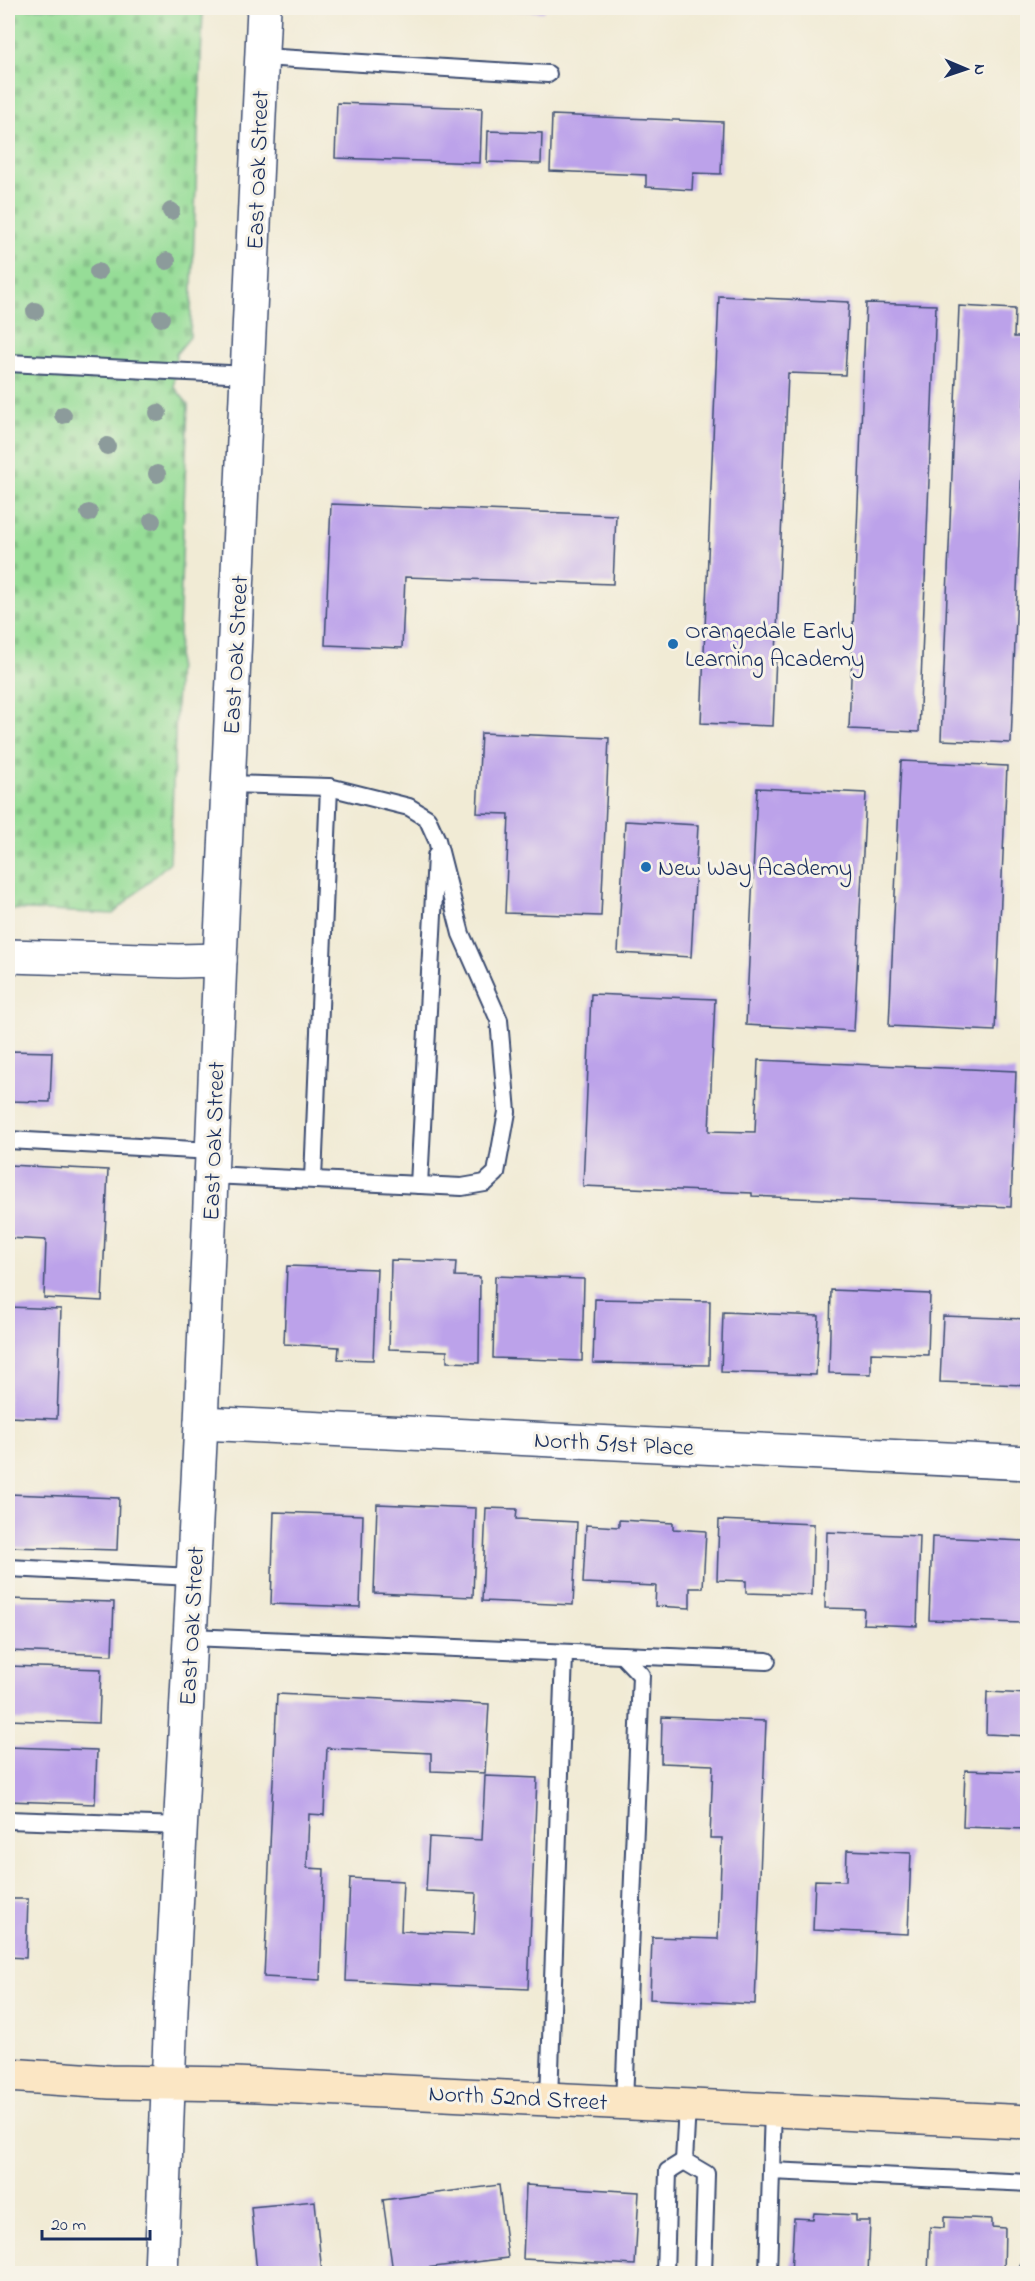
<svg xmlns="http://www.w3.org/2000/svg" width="1035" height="2281" viewBox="0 0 1035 2281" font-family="'Indie Flower',sans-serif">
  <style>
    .cemetery { fill: url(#cemetery-stones); stroke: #58867a; stroke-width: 1.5 }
    .building { fill: #bca2ea }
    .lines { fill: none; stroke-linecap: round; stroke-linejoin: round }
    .service-casing { stroke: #3b4b70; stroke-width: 20 }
    .minor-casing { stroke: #3b4b70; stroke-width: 36 }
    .tertiary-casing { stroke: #3b4b70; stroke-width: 36 }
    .secondary-casing { stroke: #3b4b70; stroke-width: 36 }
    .service { stroke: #fff; stroke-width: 16 }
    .minor { stroke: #fff; stroke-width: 33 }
    .tertiary { stroke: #fff; stroke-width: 33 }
    .secondary { stroke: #fbe6c4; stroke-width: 33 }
    .tree { fill: #8c9b9b }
    .poi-dot { fill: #1f6fb2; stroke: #f7f3e8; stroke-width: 2 }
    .labels { text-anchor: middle; stroke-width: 6; stroke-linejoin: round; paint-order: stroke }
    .street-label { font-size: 24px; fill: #1b2f5e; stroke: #f7f3e8 }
    .poi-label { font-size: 24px; fill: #1b2f5e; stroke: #f7f3e8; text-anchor: start }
  </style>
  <defs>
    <pattern id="cemetery-stones" width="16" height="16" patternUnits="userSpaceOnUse" patternTransform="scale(1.5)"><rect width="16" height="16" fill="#96dd97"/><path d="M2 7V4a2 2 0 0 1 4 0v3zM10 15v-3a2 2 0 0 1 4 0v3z" fill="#81be85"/></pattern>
  </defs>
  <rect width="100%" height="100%" fill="#f7f3e8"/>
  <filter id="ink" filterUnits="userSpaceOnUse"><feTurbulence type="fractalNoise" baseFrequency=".0167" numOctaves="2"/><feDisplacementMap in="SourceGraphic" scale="12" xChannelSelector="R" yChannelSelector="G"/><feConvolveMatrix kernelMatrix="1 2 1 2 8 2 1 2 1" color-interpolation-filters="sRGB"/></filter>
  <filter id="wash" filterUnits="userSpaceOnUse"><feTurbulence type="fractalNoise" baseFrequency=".008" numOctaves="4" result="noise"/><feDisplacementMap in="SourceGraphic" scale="24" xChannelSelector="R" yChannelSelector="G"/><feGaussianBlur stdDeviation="1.35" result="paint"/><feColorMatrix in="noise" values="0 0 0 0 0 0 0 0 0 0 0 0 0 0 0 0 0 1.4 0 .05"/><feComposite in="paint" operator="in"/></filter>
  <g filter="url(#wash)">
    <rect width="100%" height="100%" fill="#f1ebd5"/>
    <!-- cemetery -->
    <polygon class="cemetery" points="8,8 203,8 190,337 176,354 174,387 188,404 170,862 113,914 8,909"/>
    <g id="blocks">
      <!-- building -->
      <g class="building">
        <polygon points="475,8 545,8 544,12 475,9"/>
        <polygon points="337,103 482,108 480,163 335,158"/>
        <polygon points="552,115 723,122 721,174 693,173 692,190 646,187 646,175 550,171"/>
        <polygon points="488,131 542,133 541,164 487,162"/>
        <polygon points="719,296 849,302 845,375 788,373 773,726 701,723"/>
        <polygon points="866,303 936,305 919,732 849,729"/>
        <polygon points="959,306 1015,309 1014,337 1027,337 1011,743 941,740"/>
        <polygon points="331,504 616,515 613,584 405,577 402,648 325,645"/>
        <polygon points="481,733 609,738 601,916 505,913 509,814 477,813"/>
        <polygon points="901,761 1007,766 995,1031 889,1026"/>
        <polygon points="757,788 866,793 854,1031 746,1025"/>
        <polygon points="625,821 698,825 691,957 618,953"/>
        <polygon points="591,994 715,999 709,1131 755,1132 758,1060 1016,1071 1011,1207 752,1196 752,1193 583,1186"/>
        <polygon points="8,1051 52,1052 50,1102 8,1101"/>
        <polygon points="8,1165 108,1170 102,1301 44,1298 46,1240 8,1238"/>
        <polygon points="391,1260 456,1262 455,1276 480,1277 479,1363 447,1362 447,1351 389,1349"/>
        <polygon points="287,1266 377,1269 373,1360 338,1359 339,1347 284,1344"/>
        <polygon points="495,1276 584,1279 582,1361 493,1358"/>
        <polygon points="831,1290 930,1294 928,1355 871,1353 871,1374 829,1373"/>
        <polygon points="595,1299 710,1301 709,1365 593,1363"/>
        <polygon points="8,1307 61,1309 57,1419 8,1417"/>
        <polygon points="723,1312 819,1316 816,1375 721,1372"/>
        <polygon points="943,1316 1028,1319 1028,1385 940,1382"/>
        <polygon points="8,1494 119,1498 117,1550 8,1547"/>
        <polygon points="377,1504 476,1508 473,1597 374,1593"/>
        <polygon points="486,1508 517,1509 516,1519 577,1522 573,1605 482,1601"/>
        <polygon points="274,1512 363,1515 360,1607 271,1604"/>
        <polygon points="619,1520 673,1523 673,1529 706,1531 703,1588 690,1588 690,1608 655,1606 656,1586 583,1583 586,1525 619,1527"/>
        <polygon points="719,1520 814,1524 812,1595 746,1593 746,1581 717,1580"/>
        <polygon points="827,1532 920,1536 917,1626 863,1624 864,1609 825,1608"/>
        <polygon points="932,1537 1026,1541 1023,1623 929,1620"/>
        <polygon points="8,1599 114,1602 112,1655 8,1651"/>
        <polygon points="8,1666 101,1669 99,1723 8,1720"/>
        <polygon points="987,1692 1028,1694 1028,1736 986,1734"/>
        <polygon points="277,1694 489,1704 485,1773 431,1771 431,1753 327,1748 324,1815 309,1814 307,1868 324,1869 320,1980 264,1977"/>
        <polygon points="662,1717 766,1721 755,2004 650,1999 652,1937 718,1939 722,1838 710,1838 713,1765 661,1763"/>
        <polygon points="8,1747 97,1750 95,1804 8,1801"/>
        <polygon points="965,1770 1028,1772 1028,1829 963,1827"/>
        <polygon points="485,1776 537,1778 528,1989 346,1981 350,1878 403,1881 401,1931 474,1934 476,1893 426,1891 429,1837 482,1840"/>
        <polygon points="847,1850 911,1853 908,1934 813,1930 815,1880 846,1881"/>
        <polygon points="8,1899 28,1899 26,1958 8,1957"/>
        <polygon points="499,2185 508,2258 393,2272 383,2200"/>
        <polygon points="526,2185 639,2192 635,2265 523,2259"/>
        <polygon points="315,2201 322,2274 257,2274 251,2207"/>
        <polygon points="814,2213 856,2215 856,2221 870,2221 868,2274 791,2274 794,2218 813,2219"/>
        <polygon points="944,2217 992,2219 992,2227 1005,2228 1004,2274 928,2274 930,2227 944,2228"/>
      </g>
    </g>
  </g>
  <g filter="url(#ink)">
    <use href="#blocks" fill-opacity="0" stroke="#3b4b70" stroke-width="1.5"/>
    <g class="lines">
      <!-- service casing -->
      <g class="service-casing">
        <g id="service">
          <polyline points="262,57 548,74"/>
          <polyline points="8,363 248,375"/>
          <polyline points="8,1140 213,1151"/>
          <polyline points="212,1175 462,1187 485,1183 496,1173 507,1112 499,1020 461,934 437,840 427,818 409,807 329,787 228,784"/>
          <polyline points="313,1179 329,787"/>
          <polyline points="419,1185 436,856"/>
          <polyline points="8,1568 193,1577"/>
          <polyline points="190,1637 767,1661"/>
          <polyline points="622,1655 641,1675 624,2103"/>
          <polyline points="8,1820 181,1826"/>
          <polyline points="549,2100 564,1654"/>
          <polyline points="684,2161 706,2174 703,2274"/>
          <polyline points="684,2161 687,2106"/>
          <polyline points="771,2171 773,2110"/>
          <polyline points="665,2274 668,2171 684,2161"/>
          <polyline points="768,2274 771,2171 1028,2183"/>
          <polyline points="1027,2274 1028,2269"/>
        </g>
      </g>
      <!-- minor casing -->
      <g class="minor-casing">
        <g id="minor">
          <polyline points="8,956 178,961 220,960"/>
          <polyline points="201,1423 1028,1463"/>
        </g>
      </g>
      <!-- tertiary casing -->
      <g class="tertiary-casing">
        <polyline id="tertiary" points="161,2274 171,2010 201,1423 220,960 264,8"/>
      </g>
      <!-- secondary casing -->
      <g class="secondary-casing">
        <polyline id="secondary" points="8,2075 110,2082 235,2084 1028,2122"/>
      </g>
      <!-- service -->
      <use href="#service" class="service"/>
      <!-- minor -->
      <use href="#minor" class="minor"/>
      <!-- tertiary -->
      <use href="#tertiary" class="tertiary"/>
      <!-- secondary -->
      <use href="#secondary" class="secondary"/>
    </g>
    <!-- trees -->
    <g class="tree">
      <circle cx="171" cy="211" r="9"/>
      <circle cx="167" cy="261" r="9"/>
      <circle cx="98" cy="272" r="9"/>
      <circle cx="35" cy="311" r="9"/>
      <circle cx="161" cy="318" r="9"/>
      <circle cx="158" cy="413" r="9"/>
      <circle cx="63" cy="415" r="9"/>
      <circle cx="107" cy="446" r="9"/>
      <circle cx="157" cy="474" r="9"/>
      <circle cx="89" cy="513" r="9"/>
      <circle cx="152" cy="521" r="9"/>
    </g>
  </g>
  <!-- markers -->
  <g class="poi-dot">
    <circle cx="673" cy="644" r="6"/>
    <circle cx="646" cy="867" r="6"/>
  </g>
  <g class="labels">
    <!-- street labels -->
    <g class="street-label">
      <text transform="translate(257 170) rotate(-88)" y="8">East Oak Street</text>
      <text transform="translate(235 655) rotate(-87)" y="8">East Oak Street</text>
      <text transform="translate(213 1141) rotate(-88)" y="8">East Oak Street</text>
      <text transform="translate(614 1443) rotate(3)" y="8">North 51st Place</text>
      <text transform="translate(191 1626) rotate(-87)" y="8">East Oak Street</text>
      <text transform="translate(518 2097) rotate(3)" y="8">North 52nd Street</text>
    </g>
    <!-- poi labels -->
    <g class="poi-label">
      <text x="685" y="638">Orangedale Early<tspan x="685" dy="28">Learning Academy</tspan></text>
      <text x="658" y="875">New Way Academy</text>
    </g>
  </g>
  <!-- margin -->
  <rect width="1035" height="2281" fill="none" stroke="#f7f3e8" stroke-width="30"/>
  <!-- north arrow -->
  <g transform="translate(966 69) rotate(92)" stroke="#f7f3e8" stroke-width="4.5" paint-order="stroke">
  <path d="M0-4.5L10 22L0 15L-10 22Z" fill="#1b2f5e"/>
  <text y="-9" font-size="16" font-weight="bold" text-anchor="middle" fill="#1b2f5e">N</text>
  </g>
  <!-- scale -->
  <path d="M42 2230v9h108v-9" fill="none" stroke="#1b2f5e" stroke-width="3"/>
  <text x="51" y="2230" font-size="18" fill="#1b2f5e" stroke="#f7f3e8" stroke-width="4.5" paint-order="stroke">20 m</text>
</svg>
